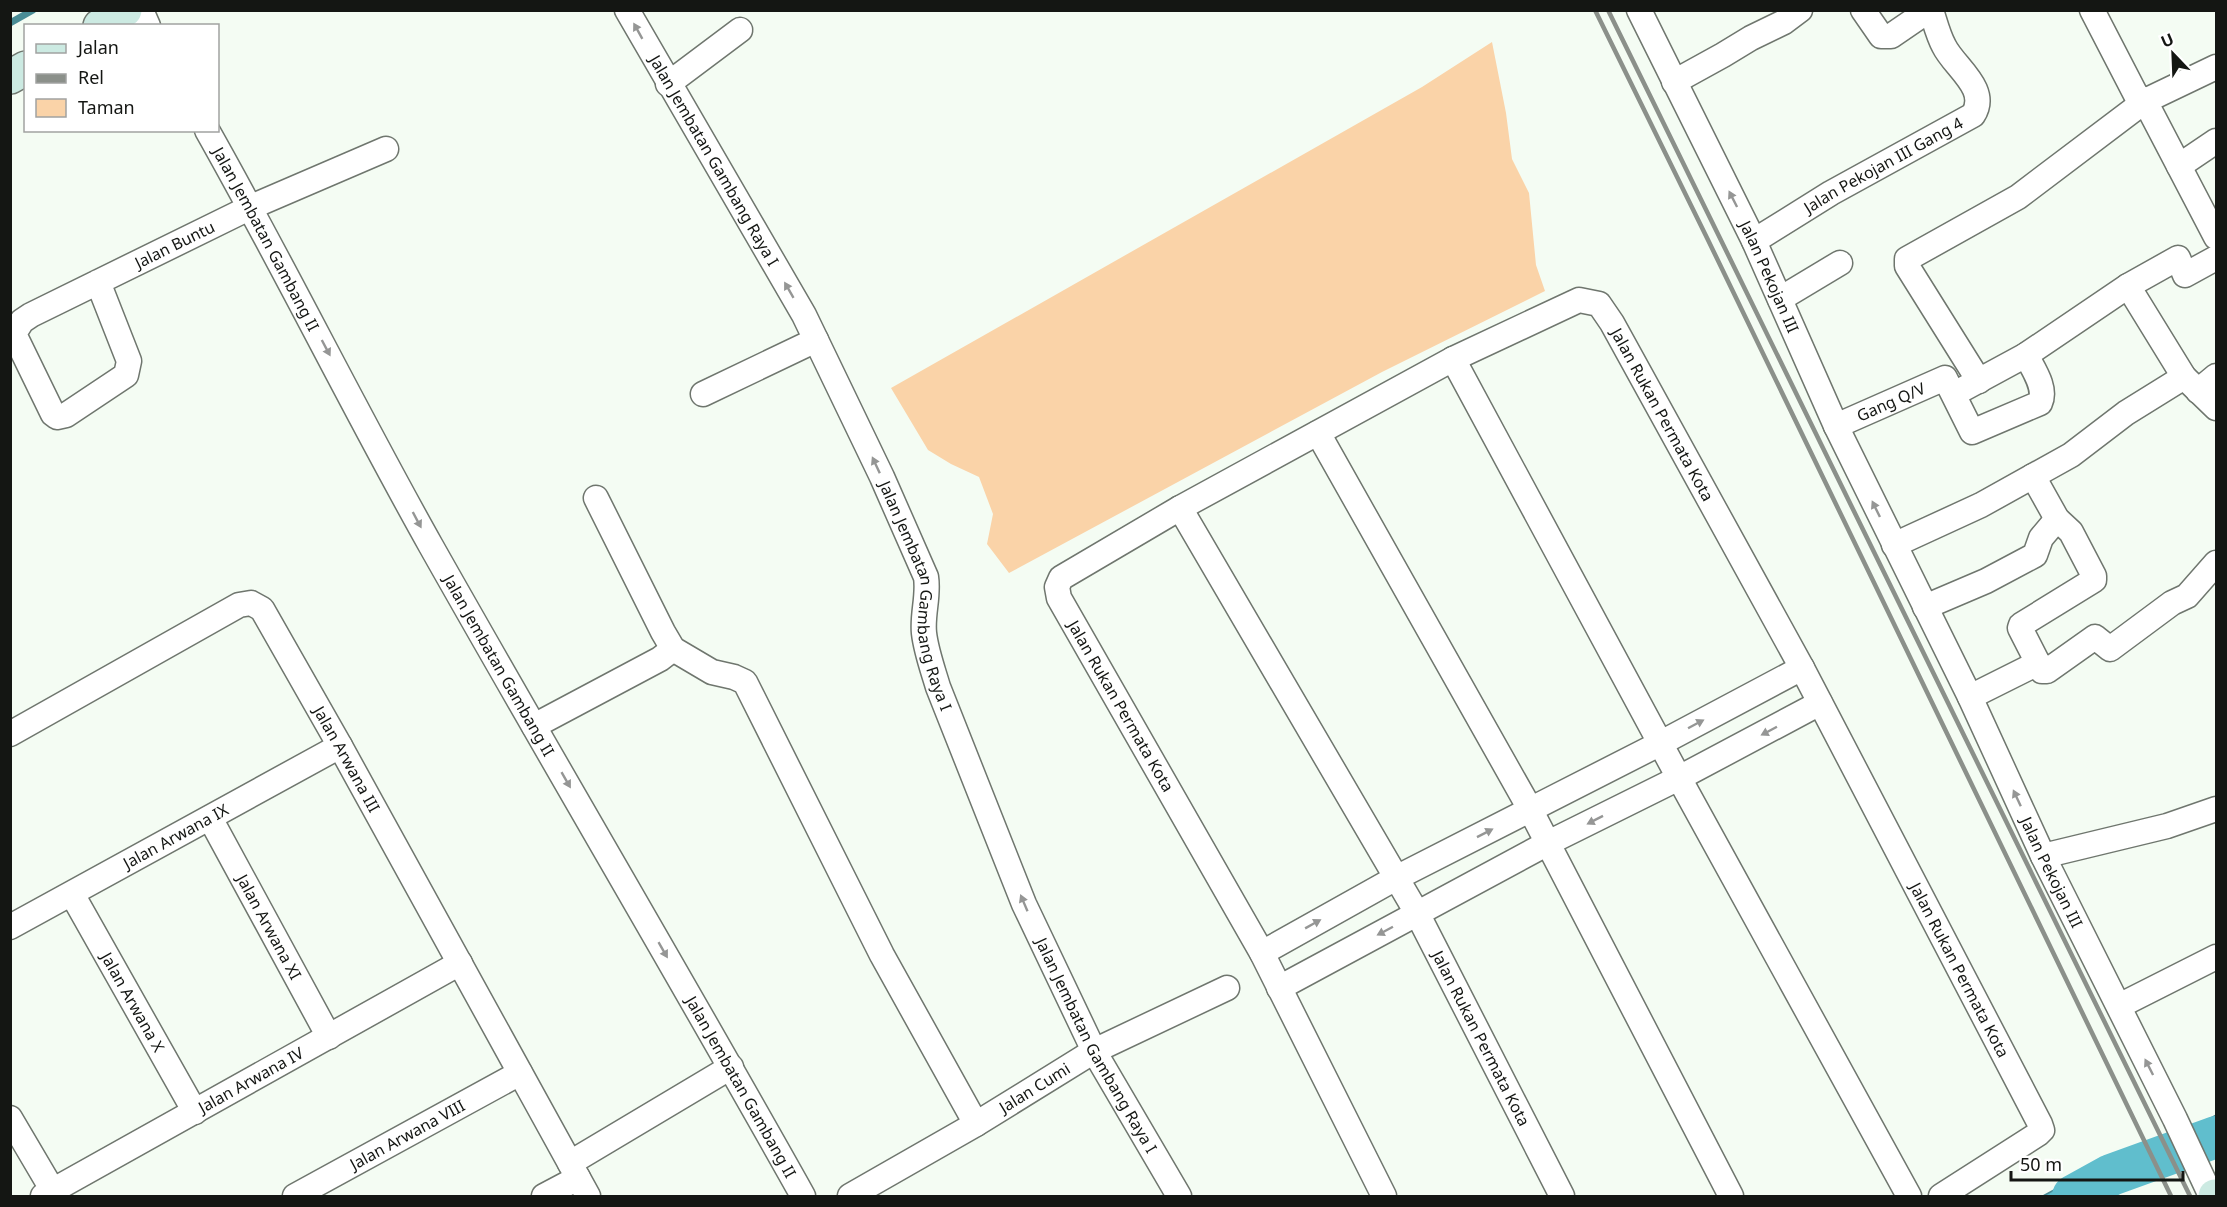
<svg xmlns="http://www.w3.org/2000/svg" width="2227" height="1207" viewBox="0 0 2227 1207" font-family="'Noto Sans',sans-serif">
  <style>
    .green { fill: #fad3a8 }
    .water { fill: #60becd; stroke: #498c95; stroke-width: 1.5 }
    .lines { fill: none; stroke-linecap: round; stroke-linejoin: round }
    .stream { stroke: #498c95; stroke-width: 7 }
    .river { stroke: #60becd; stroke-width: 42 }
    .street-casing { stroke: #6f766e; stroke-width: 27 }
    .secondary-casing { stroke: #6f766e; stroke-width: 36 }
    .street { stroke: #fff; stroke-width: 24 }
    .secondary { stroke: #cceae2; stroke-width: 33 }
    .rail { stroke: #8b908a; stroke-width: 4.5 }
    .oneway { fill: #959695 }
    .labels { text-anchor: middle; stroke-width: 4.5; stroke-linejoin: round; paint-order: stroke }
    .street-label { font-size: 16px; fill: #141613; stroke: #fff }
  </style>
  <rect width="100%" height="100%" fill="#f4fcf3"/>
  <!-- green -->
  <polygon class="green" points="1492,42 1506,113 1512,159 1529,193 1536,265 1545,291 1382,372 1009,573 987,544 993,514 979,477 951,464 928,450 891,388 1422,87"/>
  <!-- water -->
  <g class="water">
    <polygon points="2216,1115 2216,1154 2213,1156 2200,1124"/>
    <polygon points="2087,1172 2102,1196 2043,1196"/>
  </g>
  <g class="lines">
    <!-- stream -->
    <polyline class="stream" points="10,23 33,10"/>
    <!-- river -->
    <polyline class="river" points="2073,1196 2111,1175 2216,1137"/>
    <!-- street casing -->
    <g class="street-casing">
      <g id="street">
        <polyline points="141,10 148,26"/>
        <path id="s1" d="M627,10l177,305 78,162 44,100c3,19 -4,37 -2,56 2,18 9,37 14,54l86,217 70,147 85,145"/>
        <path id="s2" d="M1639,10l115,231 82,185 134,271 73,159 132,263 36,77"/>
        <polyline points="1863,10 1881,36 1891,36 1929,10"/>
        <polyline points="2092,10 2136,95 2145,101 2216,237"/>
        <polyline points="1674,82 1723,55 1751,38 1784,22 1800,10"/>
        <polyline points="668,84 740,30"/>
        <path id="s3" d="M207,130c78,138 147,279 224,416 123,218 250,432 372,650"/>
        <polyline points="2179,166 2216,141"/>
        <path id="s4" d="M1754,241l77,-48 142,-78c17,-26 -19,-48 -29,-69 -6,-11 -9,-24 -13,-36"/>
        <path id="s5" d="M98,282l31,79 -3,14 -60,40 -9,2 -4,-3 -37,-76 -1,-6 7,-11 9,-6 220,-108 135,-58"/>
        <polyline points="2128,286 2184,377 2216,408"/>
        <polyline points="1780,299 1840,263"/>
        <polyline points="1453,359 1679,778 1909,1196"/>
        <polyline points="1979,381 1907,266 1907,259 2018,197 2145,101 2216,67"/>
        <polyline points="2198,391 2216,376"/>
        <polyline points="703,394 816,340"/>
        <polyline points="1954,394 2026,355 2128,286 2178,258 2185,275 2216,258"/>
        <path id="s6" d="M1836,426l109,-48 27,54 68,-29c7,-15 -7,-34 -14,-48"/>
        <polyline points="1318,433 1530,809 1731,1196"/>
        <polyline points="2033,476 2057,519 2071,532 2094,576 2094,580 2021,625 2020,628 2042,671 2047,671 2095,637 2110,649 2172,603 2187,596 2216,563"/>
        <polyline points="596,498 663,632 673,649 712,672 734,677 745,682 882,955 976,1124"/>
        <path id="s7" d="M1180,508l237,405 145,283"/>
        <polyline points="1894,545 1981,505 2071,455 2126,413 2184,377"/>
        <polyline points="1925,607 1986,581 2035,555 2041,538 2057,519"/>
        <polyline points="1970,697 2038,663"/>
        <polyline points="534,726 660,659 673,649"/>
        <path id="s8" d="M10,734l229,-129 12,-2 11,6 78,137 248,450"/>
        <path id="s9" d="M210,818l119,219"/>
        <polyline points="2043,856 2167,826 2216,809"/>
        <path id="s10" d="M72,894l123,218"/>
        <path id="s11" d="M10,927l330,-181"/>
        <polyline points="1262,953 1396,878 1661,743 1802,668"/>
        <polyline points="1279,988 1548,843 1679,778 1820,703"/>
        <polyline points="2119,1006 2216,957"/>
        <polyline points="10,1118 53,1191"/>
        <polyline points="570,1163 731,1067"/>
        <path id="s12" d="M43,1196l417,-233"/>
        <path id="s13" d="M295,1196l225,-123"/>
        <polyline points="544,1196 578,1178"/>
        <path id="s14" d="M850,1196l126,-72 118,-73 133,-63"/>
        <path id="s15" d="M1384,1196l-122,-243 -203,-355 -2,-11 4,-9 119,-70 273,-149 126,-59 20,4 13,19 190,345 238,456 2,6 -4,4 -97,62"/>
      </g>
    </g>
    <!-- secondary casing -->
    <g class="secondary-casing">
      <g id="secondary">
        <polyline points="100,26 125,10"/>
        <polyline points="10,77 26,68"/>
        <polyline points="2215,1196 2216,1196"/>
      </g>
    </g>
    <!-- street -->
    <use href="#street" class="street"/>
    <!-- secondary -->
    <use href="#secondary" class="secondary"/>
    <!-- rail -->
    <g class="rail">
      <polyline points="1595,10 1709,242 2171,1196"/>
      <polyline points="1608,10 2190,1196"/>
    </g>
  </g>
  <!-- one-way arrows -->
  <defs><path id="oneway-solid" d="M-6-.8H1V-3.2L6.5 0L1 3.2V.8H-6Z" transform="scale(1.5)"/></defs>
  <g class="oneway">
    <use href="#oneway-solid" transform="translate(638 31) rotate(-119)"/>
    <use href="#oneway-solid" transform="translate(1733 199) rotate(-117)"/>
    <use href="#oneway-solid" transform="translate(789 290) rotate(-120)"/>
    <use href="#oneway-solid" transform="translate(326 348) rotate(62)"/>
    <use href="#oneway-solid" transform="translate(876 465) rotate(-115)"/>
    <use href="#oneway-solid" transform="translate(1876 509) rotate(-116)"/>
    <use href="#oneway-solid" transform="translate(417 520) rotate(62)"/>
    <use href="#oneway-solid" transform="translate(1696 724) rotate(-28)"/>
    <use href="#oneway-solid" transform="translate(1769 731) rotate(152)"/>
    <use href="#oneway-solid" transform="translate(566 780) rotate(60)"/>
    <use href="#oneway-solid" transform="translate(2017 798) rotate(-115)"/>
    <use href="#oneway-solid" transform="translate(1595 820) rotate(153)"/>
    <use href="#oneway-solid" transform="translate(1485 833) rotate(-27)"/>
    <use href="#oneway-solid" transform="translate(1024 903) rotate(-113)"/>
    <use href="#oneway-solid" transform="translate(1313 924) rotate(-29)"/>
    <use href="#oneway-solid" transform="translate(1385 931) rotate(152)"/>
    <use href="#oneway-solid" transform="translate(663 950) rotate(60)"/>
    <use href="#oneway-solid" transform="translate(2149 1067) rotate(-117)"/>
  </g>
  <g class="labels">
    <!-- street labels -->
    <g class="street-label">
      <text dy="6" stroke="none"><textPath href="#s1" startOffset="174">Jalan Jembatan Gambang Raya I</textPath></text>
      <text dy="6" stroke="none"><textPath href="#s4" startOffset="150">Jalan Pekojan III Gang 4</textPath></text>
      <text dy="6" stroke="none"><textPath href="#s3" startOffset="124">Jalan Jembatan Gambang II</textPath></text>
      <text dy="6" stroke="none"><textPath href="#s5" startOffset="460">Jalan Buntu</textPath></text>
      <text dy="6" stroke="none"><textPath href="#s2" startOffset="297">Jalan Pekojan III</textPath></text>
      <text dy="6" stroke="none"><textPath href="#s6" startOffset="60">Gang Q/V</textPath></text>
      <text dy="6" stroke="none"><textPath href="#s15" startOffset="1438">Jalan Rukan Permata Kota</textPath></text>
      <text dy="6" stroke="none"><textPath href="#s1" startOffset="658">Jalan Jembatan Gambang Raya I</textPath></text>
      <text dy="6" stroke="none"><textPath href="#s3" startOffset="610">Jalan Jembatan Gambang II</textPath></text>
      <text transform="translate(1121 706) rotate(60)" y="6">Jalan Rukan Permata Kota</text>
      <text dy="6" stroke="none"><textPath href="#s8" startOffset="460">Jalan Arwana III</textPath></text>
      <text dy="6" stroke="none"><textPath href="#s11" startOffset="189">Jalan Arwana IX</textPath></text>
      <text dy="6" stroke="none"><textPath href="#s2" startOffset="956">Jalan Pekojan III</textPath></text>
      <text dy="6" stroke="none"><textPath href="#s9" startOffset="124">Jalan Arwana XI</textPath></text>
      <text dy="6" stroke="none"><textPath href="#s15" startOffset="2068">Jalan Rukan Permata Kota</textPath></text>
      <text dy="6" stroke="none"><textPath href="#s10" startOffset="124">Jalan Arwana X</textPath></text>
      <text dy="6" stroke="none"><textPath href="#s7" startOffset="610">Jalan Rukan Permata Kota</textPath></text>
      <text dy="6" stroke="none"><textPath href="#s1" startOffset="1146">Jalan Jembatan Gambang Raya I</textPath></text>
      <text dy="6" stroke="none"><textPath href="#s12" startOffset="238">Jalan Arwana IV</textPath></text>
      <text dy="6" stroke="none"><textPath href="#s14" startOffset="214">Jalan Cumi</textPath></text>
      <text dy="6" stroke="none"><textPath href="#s3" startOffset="1096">Jalan Jembatan Gambang II</textPath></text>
      <text dy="6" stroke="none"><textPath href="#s13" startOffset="128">Jalan Arwana VIII</textPath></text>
    </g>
  </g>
  <!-- border -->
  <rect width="2227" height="1207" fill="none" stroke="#141613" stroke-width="24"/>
  <!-- legend -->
  <rect x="24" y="24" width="195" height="108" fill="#ffffff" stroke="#a1a2a1" stroke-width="1.5"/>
  <rect x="36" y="44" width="30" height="9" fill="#cceae2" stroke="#a1a2a1" stroke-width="1.5"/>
  <text x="78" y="54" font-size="18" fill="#141613">Jalan</text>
  <rect x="36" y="74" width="30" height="9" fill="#8b908a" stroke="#a1a2a1" stroke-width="1.5"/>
  <text x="78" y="84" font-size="18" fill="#141613">Rel</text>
  <rect x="36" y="99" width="30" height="18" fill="#fad3a8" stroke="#a1a2a1" stroke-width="1.5"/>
  <text x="78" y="114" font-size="18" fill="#141613">Taman</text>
  <!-- north arrow -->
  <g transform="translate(2173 54) rotate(337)" stroke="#ffffff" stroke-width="4.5" paint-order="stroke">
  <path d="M0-4.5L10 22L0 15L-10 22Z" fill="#141613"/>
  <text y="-9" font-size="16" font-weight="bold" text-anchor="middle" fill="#141613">U</text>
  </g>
  <!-- scale -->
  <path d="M2011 1171v9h172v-9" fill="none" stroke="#141613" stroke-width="3"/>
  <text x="2020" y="1171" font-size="18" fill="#141613" stroke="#ffffff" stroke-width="4.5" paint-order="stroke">50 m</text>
</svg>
